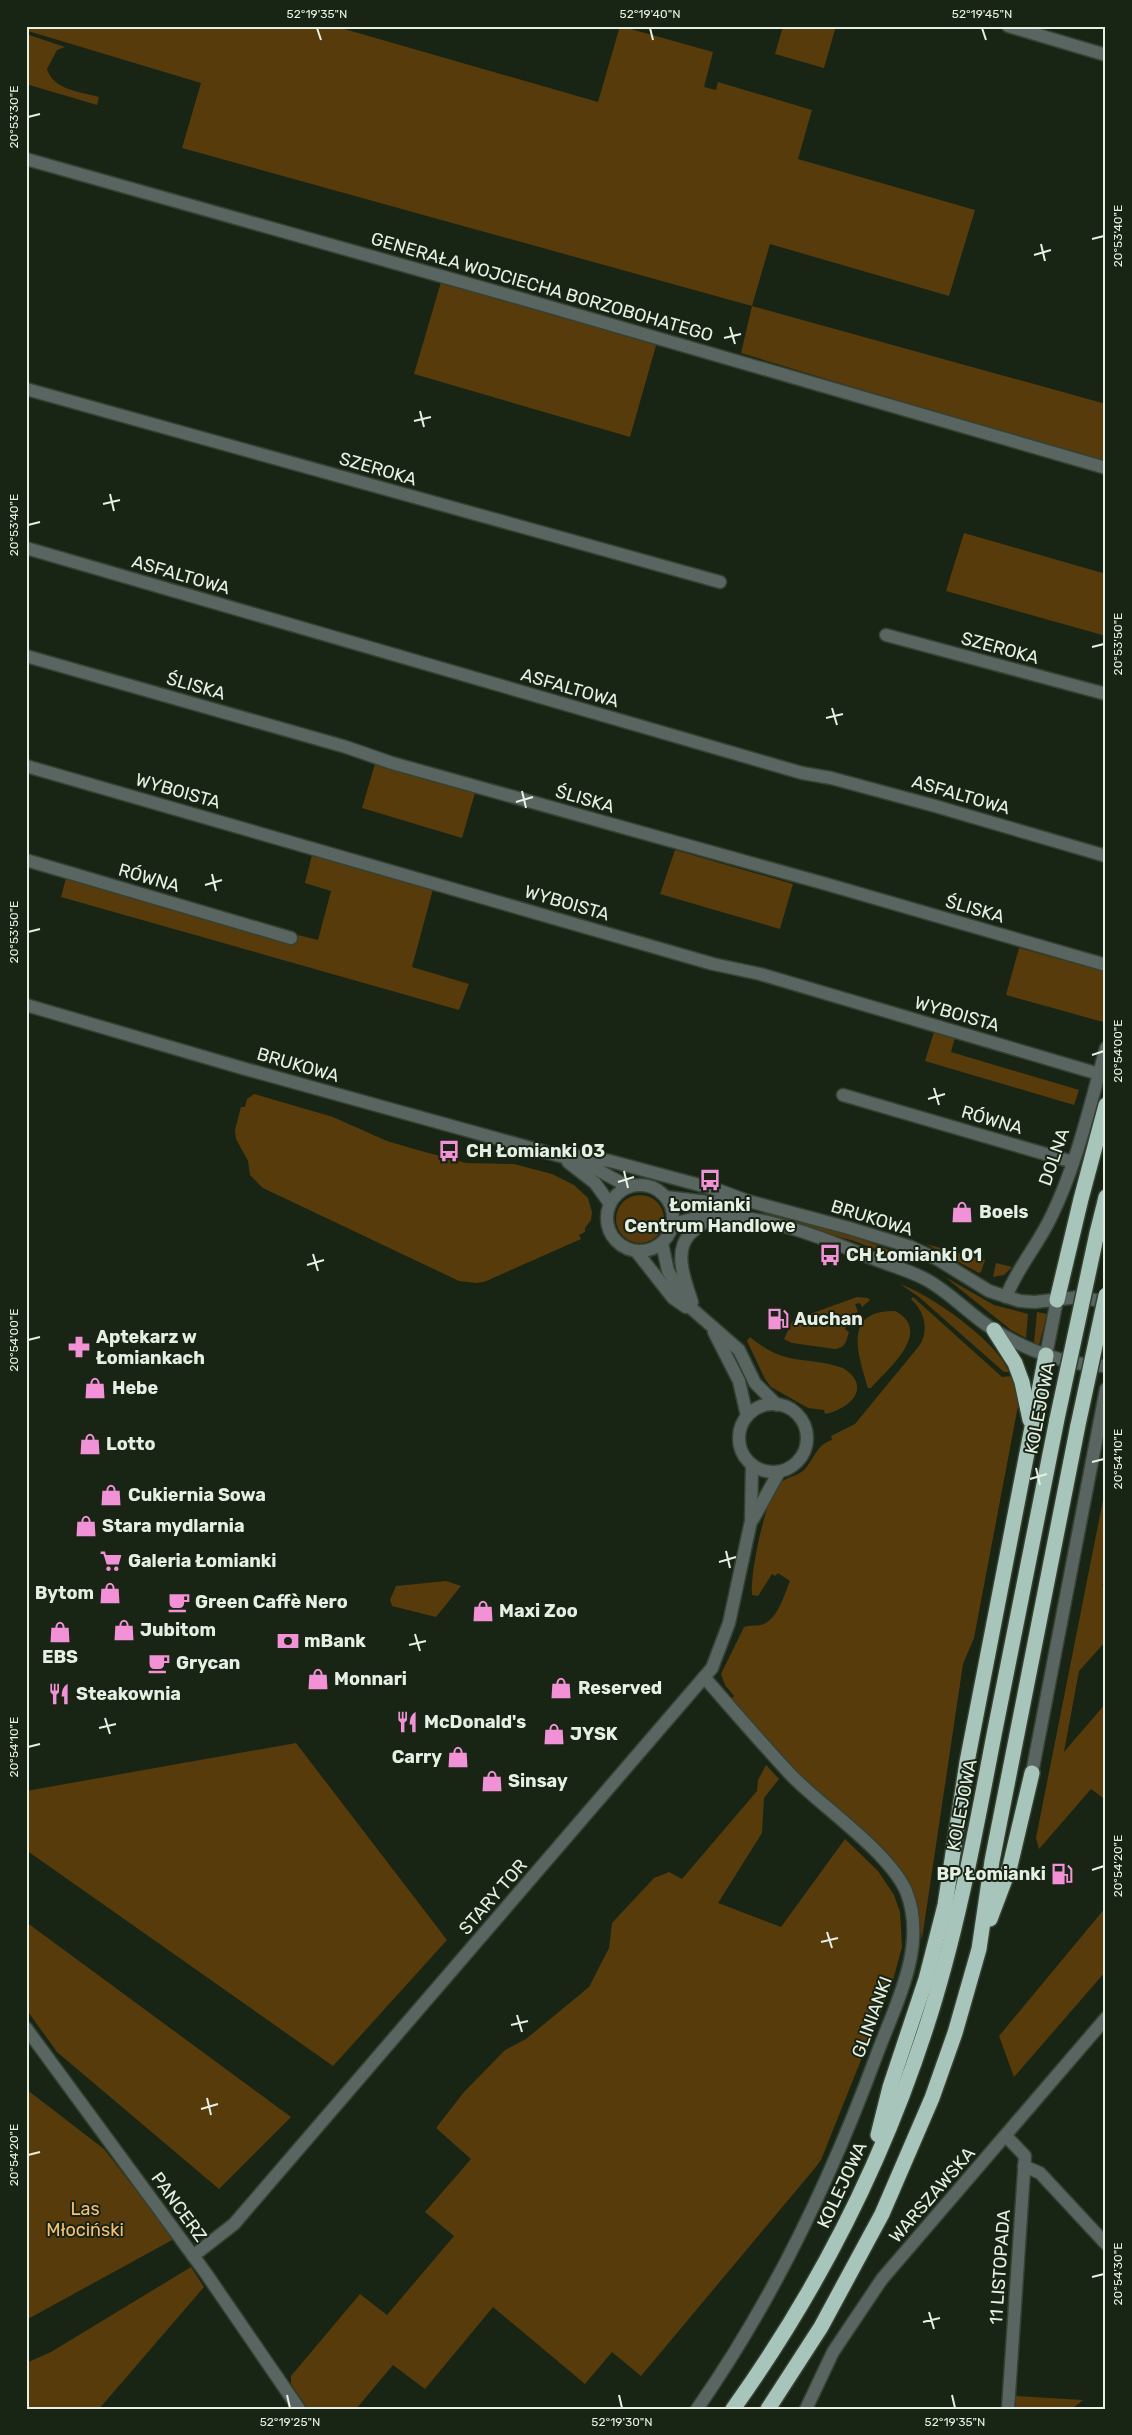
<svg xmlns="http://www.w3.org/2000/svg" width="1132" height="2435" viewBox="0 0 1132 2435" font-family="Rubik,sans-serif">
  <style>
    .green { fill: #573b0a }
    .lines { fill: none; stroke-linecap: round; stroke-linejoin: round }
    .minor-casing { stroke: #354132; stroke-width: 15 }
    .highway-casing { stroke: #354132; stroke-width: 18 }
    .minor { stroke: #596561; stroke-width: 12 }
    .highway { stroke: #a7c5ba; stroke-width: 15 }
    .highway-bridge-casing { stroke: #354132; stroke-width: 18; stroke-linecap: butt }
    .highway-bridge { stroke: #a7c5ba; stroke-width: 15 }
    .ticks { fill: none; stroke: #e6efe4; stroke-width: 2 }
    .labels { text-anchor: middle; stroke-width: 4; stroke-linejoin: round; paint-order: stroke }
    .street-label { font-size: 18px; fill: #e6efe4; stroke: #182515 }
    .poi-label { font-size: 18px; font-weight: bold; fill: #e6efe4; stroke: #182515; text-anchor: start }
    .park-label { font-size: 18px; fill: #f9c16d; stroke: #182515 }
    .neatline { fill: none; stroke: #e6efe4; stroke-width: 2 }
    .ticks-label { font-size: 12px; text-anchor: middle; fill: #e6efe4 }
  </style>
  <rect width="100%" height="100%" fill="#182515"/>
  <!-- green -->
  <g class="green">
    <polygon points="32,26 334,26 598,102 620,26 713,52 704,87 716,90 718,82 812,110 798,159 975,210 949,296 770,244 752,306 1106,404 1106,464 741,353 752,306 182,148 201,83 28,31"/>
    <polygon points="783,26 836,26 824,68 775,54"/>
    <path d="M29,35l36,12 -8,3 -10,19c6,21 34,23 52,28l-2,8 -71,-21v-46z"/>
    <polygon points="441,282 657,342 630,437 414,374"/>
    <polygon points="964,533 1106,574 1106,636 946,591"/>
    <polygon points="375,764 475,793 462,838 362,808"/>
    <polygon points="675,850 793,884 780,929 660,894"/>
    <polygon points="312,855 433,889 412,967 469,984 459,1010 61,897 66,878 318,940 331,891 305,883"/>
    <polygon points="1019,948 1106,972 1106,1008 1103,1022 1006,995"/>
    <polygon points="934,1032 955,1037 951,1052 1079,1090 1074,1105 925,1061"/>
    <polygon points="254,1094 333,1117 387,1141 414,1149 466,1163 514,1164 552,1174 574,1185 588,1198 592,1212 591,1220 585,1228 585,1232 579,1235 581,1239 484,1282 476,1283 459,1281 263,1188 250,1175 248,1161 236,1139 235,1130 241,1107 245,1107 247,1099"/>
    <circle cx="640" cy="1219" r="24"/>
    <polygon points="765,1212 845,1233 911,1258 909,1262 854,1241 764,1216"/>
    <polygon points="926,1244 985,1260 981,1272 979,1273"/>
    <polygon points="996,1263 1012,1267 1004,1275 993,1277"/>
    <polygon points="945,1277 994,1305 1028,1314 1026,1338 1011,1330"/>
    <path d="M900,1284c31,11 97,57 109,88h-5l-85,-75z"/>
    <path d="M857,1297l11,1 2,2 -8,7 -2,-4 -5,1 3,8 -3,1 -4,13 -4,-1 -2,4 4,3c-3,9 -3,16 -14,17l-43,-6 -8,-4 8,-17 4,-3z"/>
    <path d="M913,1297l89,80 10,-1 5,16 1,14 -44,232 -11,26 -41,275 -8,-42 -138,-145 -45,-53 3,-3 -9,-11 -4,-11 23,-47c6,-2 11,-1 17,-2 17,-5 23,-30 29,-44l-12,-8 -3,3 -3,-2 -14,22 -6,-1c-2,-21 13,-98 28,-112 7,-6 17,-7 24,-13 11,-12 12,-25 28,-30l-1,-4 24,-12 64,-78c11,-16 5,-35 -8,-47z"/>
    <path d="M895,1311c39,20 -7,58 -24,77h-3c-9,-32 -27,-78 27,-77z"/>
    <polygon points="1037,1312 1047,1314 1039,1345 1034,1343"/>
    <path d="M750,1337c37,31 55,18 93,31 30,19 7,41 -18,46l-1,-4 -16,-2 -37,-21 -6,-8 -18,-38z"/>
    <polygon points="1106,1485 1106,1568 1102,1587 1106,1583 1106,1641 1079,1671 1064,1752 1106,1703 1106,1800 1091,1789 1039,1849 1036,1838"/>
    <polygon points="446,1581 461,1586 436,1617 392,1606 390,1600 396,1586"/>
    <polygon points="296,1743 447,1940 333,2066 26,1850 26,1791"/>
    <polygon points="766,1765 779,1779 764,1798 762,1833 718,1903 781,1927 845,1839 878,1871 894,1895 900,1912 902,1947 893,1980 821,2160 815,2168 641,2376 612,2352 585,2384 493,2307 425,2389 393,2365 356,2409 308,2409 291,2384 291,2376 360,2294 387,2315 454,2236 425,2212 471,2159 436,2128 464,2092 505,2050 526,2039 589,1987 609,1948 612,1923 654,1878 669,1872 682,1879 757,1791 758,1780"/>
    <polygon points="1106,1907 1106,1971 1014,2077 999,2036"/>
    <polygon points="26,1922 291,2117 219,2189 57,2052 26,2009"/>
    <polygon points="26,2089 104,2149 174,2239 26,2320"/>
    <polygon points="191,2267 204,2287 99,2409 26,2409 26,2363 51,2352"/>
    <polygon points="1016,2396 1083,2400 1072,2409 1015,2409"/>
  </g>
  <g class="lines">
    <!-- minor casing -->
    <g class="minor-casing">
      <g id="minor">
        <polyline points="1008,26 1106,55"/>
        <polyline points="26,159 526,300 1106,468"/>
        <polyline points="26,389 720,582"/>
        <polyline points="26,548 678,737 802,773 831,778 935,806 1106,856"/>
        <polyline points="886,635 1106,694"/>
        <polyline points="26,656 346,747 392,763 826,884 1106,965"/>
        <polyline points="26,766 713,964 760,974 1099,1074"/>
        <polyline points="26,860 291,938"/>
        <polyline points="26,1005 242,1068 560,1156 585,1163 629,1187"/>
        <polyline points="843,1095 1073,1162"/>
        <polyline points="577,1156 610,1161 718,1190 745,1200"/>
        <polyline points="568,1162 595,1183 610,1204"/>
        <circle cx="640" cy="1218" r="33"/>
        <polyline points="666,1197 708,1202 748,1201 849,1228 911,1247 937,1259 989,1291 1020,1301 1035,1302 1079,1297 1106,1302"/>
        <path d="M673,1225c60,-26 144,11 201,34 18,7 37,12 53,21 25,14 44,36 67,50 34,21 72,35 112,36"/>
        <polyline points="662,1243 668,1271 691,1308 739,1350 755,1383 777,1405"/>
        <polyline points="636,1251 673,1298 686,1307"/>
        <path d="M1006,1297c11,-29 32,-52 45,-80 26,-53 39,-112 55,-169"/>
        <path d="M692,1302c-6,-19 -19,-49 -3,-67 6,-6 14,-12 21,-17"/>
        <polyline points="714,1332 739,1381 747,1416"/>
        <polyline points="1046,1355 1057,1300"/>
        <circle cx="773" cy="1438" r="34"/>
        <polyline points="753,1519 779,1472"/>
        <polyline points="1032,1773 1106,1389"/>
        <polyline points="26,2028 205,2272 299,2409"/>
        <polyline points="1006,2136 1025,2156 1008,2409"/>
        <polyline points="1024,2166 1040,2173 1106,2244"/>
        <polyline points="193,2256 234,2224 712,1668 729,1623 751,1521 752,1465"/>
        <path d="M697,2409c77,-110 134,-230 180,-355 19,-51 51,-109 29,-163 -17,-39 -84,-84 -115,-116 -30,-32 -58,-65 -87,-98"/>
        <polyline points="806,2409 833,2352 882,2279 1106,2018"/>
      </g>
    </g>
    <!-- highway casing -->
    <g class="highway-casing">
      <g id="highway">
        <polyline points="1097,1233 1106,1197"/>
        <polyline points="1057,1300 1081,1199 1106,1105"/>
        <polyline points="994,1330 1015,1363 1022,1382 1030,1420"/>
        <polyline points="990,1919 1010,1866 1032,1773"/>
        <polyline points="878,2135 890,2087 926,1979 945,1905 967,1762 1046,1355"/>
        <path d="M733,2409c83,-116 149,-245 193,-381 31,-95 49,-194 68,-293 21,-105 42,-211 63,-316"/>
        <polyline points="768,2409 821,2327 882,2214 932,2098 955,2033 979,1949 992,1861 1078,1425"/>
      </g>
    </g>
    <!-- minor -->
    <use href="#minor" class="minor"/>
    <!-- highway -->
    <use href="#highway" class="highway"/>
    <!-- highway-bridge casing -->
    <g class="highway-bridge-casing">
      <g id="highway-bridge">
        <polyline points="1057,1419 1097,1233"/>
        <polyline points="1078,1425 1106,1295"/>
      </g>
    </g>
    <!-- highway-bridge -->
    <use href="#highway-bridge" class="highway-bridge"/>
  </g>
  <!-- ticks -->
  <path class="ticks" d="M317,28l4,12M650,28l3,12M982,28l4,12M28,117l12,-3M1092,239l12,-3M1041,244l4,17M1034,255l17,-5M730,327l5,17M724,338l17,-4M420,411l4,16M414,421l17,-4M110,494l4,17M103,504l17,-4M28,525l12,-3M1092,647l12,-3M832,708l5,17M826,718l17,-4M522,791l4,17M516,802l17,-5M212,874l4,17M205,885l17,-5M28,932l12,-3M1092,1055l12,-4M934,1088l5,17M928,1099l17,-5M624,1171l4,17M618,1182l16,-5M313,1254l5,17M307,1265l17,-5M28,1340l12,-3M1092,1462l12,-3M1036,1468l4,17M1030,1479l17,-5M726,1551l4,17M719,1562l17,-5M415,1634l5,17M409,1645l17,-4M105,1718l5,16M99,1728l17,-4M28,1747l12,-3M1092,1870l12,-4M827,1932l5,16M821,1942l17,-4M517,2015l5,17M511,2025l17,-4M207,2098l4,17M201,2109l17,-5M28,2155l12,-3M1092,2277l12,-3M929,2312l5,17M923,2322l17,-4M287,2395l3,13M619,2395l3,13M952,2395l3,13"/>
  <!-- icons -->
  <defs>
    <g id="bus-bare" transform="scale(1.725)"><path d="M-5-6H5V4H4V6H2V4H-2V6H-4V4H-5ZM-3.5-4V0h7V-4ZM-3.5 1.2v1.5H-2V1.2ZM2 1.2v1.5H3.5V1.2Z" fill="#f391d6" stroke="#182515" stroke-width="2.5" paint-order="stroke"/></g>
    <g id="shop-bare" transform="scale(1.725)"><path d="M-5-2.5h2.3a2.7 3.5 0 0 1 5.4 0H5L5.5 6h-11ZM-1.5-2.5h3a1.5 2.3 0 0 0-3 0Z" fill="#f391d6" stroke="#182515" stroke-width="2.5" paint-order="stroke"/></g>
    <g id="fuel-bare" transform="scale(1.725)"><path d="M-5.5-6h7V0h2V4h1.3V-2.5L3-4.5l.8-.8L6-3V5H2.5V1h-1V6h-7ZM-4.2-4.7v3.2H.2V-4.7Z" fill="#f391d6" stroke="#182515" stroke-width="2.5" paint-order="stroke"/></g>
    <g id="pharmacy-bare" transform="scale(1.725)"><path d="M-2-6h4v4h4v4h-4v4h-4v-4h-4v-4h4Z" fill="#f391d6" stroke="#182515" stroke-width="2.5" paint-order="stroke"/></g>
    <g id="supermarket-bare" transform="scale(1.725)"><path d="M-6-5.5h2.5l.6 2H6L4.5 2H-2.5L-4.4-4H-6ZM-1.5 3.2a1.3 1.3 0 1 0 .1 0ZM3 3.2a1.3 1.3 0 1 0 .1 0Z" fill="#f391d6" stroke="#182515" stroke-width="2.5" paint-order="stroke"/></g>
    <g id="cafe-bare" transform="scale(1.725)"><path d="M-5.5-4.5H6V0H3Q3 3.5 0 3.5H-2.5Q-5.5 3.5-5.5 0ZM3-3.2v2h1.7v-2ZM-6 4.5H4V6H-6Z" fill="#f391d6" stroke="#182515" stroke-width="2.5" paint-order="stroke"/></g>
    <g id="bank-bare" transform="scale(1.725)"><path d="M-6-4H6V4H-6ZM0-2.3a2.3 2.3 0 1 0 0 4.6a2.3 2.3 0 1 0 0-4.6Z" fill="#f391d6" stroke="#182515" stroke-width="2.5" paint-order="stroke"/></g>
    <g id="restaurant-bare" transform="scale(1.725)"><path d="M-5-6h1v4h1v-4h1v4h1v-4h1v5L-1.5 .5V6h-2V.5L-5-1ZM5-6V6H3V1.5H1.5Q1.5-4 5-6Z" fill="#f391d6" stroke="#182515" stroke-width="2.5" paint-order="stroke"/></g>
  </defs>
  <g fill-rule="evenodd">
    <use href="#bus-bare" x="449" y="1151"/>
    <use href="#bus-bare" x="710" y="1180"/>
    <use href="#shop-bare" x="962" y="1212"/>
    <use href="#bus-bare" x="830" y="1255"/>
    <use href="#fuel-bare" x="778" y="1319"/>
    <use href="#pharmacy-bare" x="79" y="1347"/>
    <use href="#shop-bare" x="95" y="1388"/>
    <use href="#shop-bare" x="90" y="1444"/>
    <use href="#shop-bare" x="111" y="1495"/>
    <use href="#shop-bare" x="86" y="1526"/>
    <use href="#supermarket-bare" x="111" y="1561"/>
    <use href="#shop-bare" x="110" y="1593"/>
    <use href="#cafe-bare" x="179" y="1602"/>
    <use href="#shop-bare" x="483" y="1611"/>
    <use href="#shop-bare" x="124" y="1630"/>
    <use href="#shop-bare" x="60" y="1632"/>
    <use href="#bank-bare" x="288" y="1641"/>
    <use href="#cafe-bare" x="159" y="1663"/>
    <use href="#shop-bare" x="318" y="1679"/>
    <use href="#shop-bare" x="561" y="1688"/>
    <use href="#restaurant-bare" x="59" y="1694"/>
    <use href="#restaurant-bare" x="407" y="1722"/>
    <use href="#shop-bare" x="554" y="1734"/>
    <use href="#shop-bare" x="458" y="1757"/>
    <use href="#shop-bare" x="492" y="1781"/>
    <use href="#fuel-bare" x="1062" y="1874"/>
  </g>
  <g class="labels">
    <!-- street labels -->
    <g class="street-label">
      <text transform="translate(542 287) rotate(16)" y="6">GENERAŁA WOJCIECHA BORZOBOHATEGO</text>
      <text transform="translate(378 469) rotate(16)" y="6">SZEROKA</text>
      <text transform="translate(181 575) rotate(16)" y="6">ASFALTOWA</text>
      <text transform="translate(1000 648) rotate(15)" y="6">SZEROKA</text>
      <text transform="translate(196 686) rotate(16)" y="6">ŚLISKA</text>
      <text transform="translate(570 688) rotate(16)" y="6">ASFALTOWA</text>
      <text transform="translate(178 791) rotate(16)" y="6">WYBOISTA</text>
      <text transform="translate(961 795) rotate(16)" y="6">ASFALTOWA</text>
      <text transform="translate(585 799) rotate(16)" y="6">ŚLISKA</text>
      <text transform="translate(149 878) rotate(16)" y="6">RÓWNA</text>
      <text transform="translate(567 903) rotate(16)" y="6">WYBOISTA</text>
      <text transform="translate(975 909) rotate(16)" y="6">ŚLISKA</text>
      <text transform="translate(957 1014) rotate(16)" y="6">WYBOISTA</text>
      <text transform="translate(298 1065) rotate(16)" y="6">BRUKOWA</text>
      <text transform="translate(992 1120) rotate(16)" y="6">RÓWNA</text>
      <text transform="translate(1054 1157) rotate(-71)" y="6">DOLNA</text>
      <text transform="translate(872 1218) rotate(17)" y="6">BRUKOWA</text>
      <text transform="translate(1040 1408) rotate(-79)" y="6">KOLEJOWA</text>
      <text transform="translate(962 1805) rotate(-79)" y="6">KOLEJOWA</text>
      <text transform="translate(493 1897) rotate(-49)" y="6">STARY TOR</text>
      <text transform="translate(872 2017) rotate(-70)" y="6">GLINIANKI</text>
      <text transform="translate(842 2185) rotate(-65)" y="6">KOLEJOWA</text>
      <text transform="translate(932 2195) rotate(-49)" y="6">WARSZAWSKA</text>
      <text transform="translate(179 2207) rotate(54)" y="6">PANCERZ</text>
      <text transform="translate(1000 2267) rotate(-86)" y="6">11 LISTOPADA</text>
    </g>
    <!-- poi labels -->
    <g class="poi-label">
      <text x="466" y="1157">CH Łomianki 03</text>
      <text x="710" y="1211" text-anchor="middle">Łomianki<tspan x="710" dy="21">Centrum Handlowe</tspan></text>
      <text x="979" y="1218">Boels</text>
      <text x="846" y="1261">CH Łomianki 01</text>
      <text x="794" y="1325">Auchan</text>
      <text x="96" y="1343">Aptekarz w<tspan x="96" dy="21">Łomiankach</tspan></text>
      <text x="112" y="1394">Hebe</text>
      <text x="106" y="1450">Lotto</text>
      <text x="128" y="1501">Cukiernia Sowa</text>
      <text x="102" y="1532">Stara mydlarnia</text>
      <text x="128" y="1567">Galeria Łomianki</text>
      <text x="94" y="1599" text-anchor="end">Bytom</text>
      <text x="195" y="1608">Green Caffè Nero</text>
      <text x="499" y="1617">Maxi Zoo</text>
      <text x="140" y="1636">Jubitom</text>
      <text x="304" y="1647">mBank</text>
      <text x="60" y="1663" text-anchor="middle">EBS</text>
      <text x="176" y="1669">Grycan</text>
      <text x="334" y="1685">Monnari</text>
      <text x="578" y="1694">Reserved</text>
      <text x="76" y="1700">Steakownia</text>
      <text x="424" y="1728">McDonald's</text>
      <text x="570" y="1740">JYSK</text>
      <text x="442" y="1763" text-anchor="end">Carry</text>
      <text x="508" y="1787">Sinsay</text>
      <text x="1046" y="1880" text-anchor="end">BP Łomianki</text>
    </g>
    <!-- park labels -->
    <g class="park-label">
      <text x="85" y="2215">Las<tspan x="85" dy="21">Młociński</tspan></text>
    </g>
  </g>
  <!-- border -->
  <rect width="1132" height="2435" fill="none" stroke="#182515" stroke-width="55"/>
  <rect x="28" y="28" width="1076" height="2380" class="neatline"/>
  <g class="ticks-label">
    <text x="317" y="18">52°19'35"N</text>
    <text x="650" y="18">52°19'40"N</text>
    <text x="982" y="18">52°19'45"N</text>
    <text transform="translate(14 117) rotate(-90)" y="4">20°53'30"E</text>
    <text transform="translate(1118 236) rotate(-90)" y="4">20°53'40"E</text>
    <text transform="translate(14 525) rotate(-90)" y="4">20°53'40"E</text>
    <text transform="translate(1118 644) rotate(-90)" y="4">20°53'50"E</text>
    <text transform="translate(14 932) rotate(-90)" y="4">20°53'50"E</text>
    <text transform="translate(1118 1051) rotate(-90)" y="4">20°54'00"E</text>
    <text transform="translate(14 1340) rotate(-90)" y="4">20°54'00"E</text>
    <text transform="translate(1118 1459) rotate(-90)" y="4">20°54'10"E</text>
    <text transform="translate(14 1747) rotate(-90)" y="4">20°54'10"E</text>
    <text transform="translate(1118 1866) rotate(-90)" y="4">20°54'20"E</text>
    <text transform="translate(14 2155) rotate(-90)" y="4">20°54'20"E</text>
    <text transform="translate(1118 2274) rotate(-90)" y="4">20°54'30"E</text>
    <text x="290" y="2426">52°19'25"N</text>
    <text x="622" y="2426">52°19'30"N</text>
    <text x="955" y="2426">52°19'35"N</text>
  </g>
</svg>
